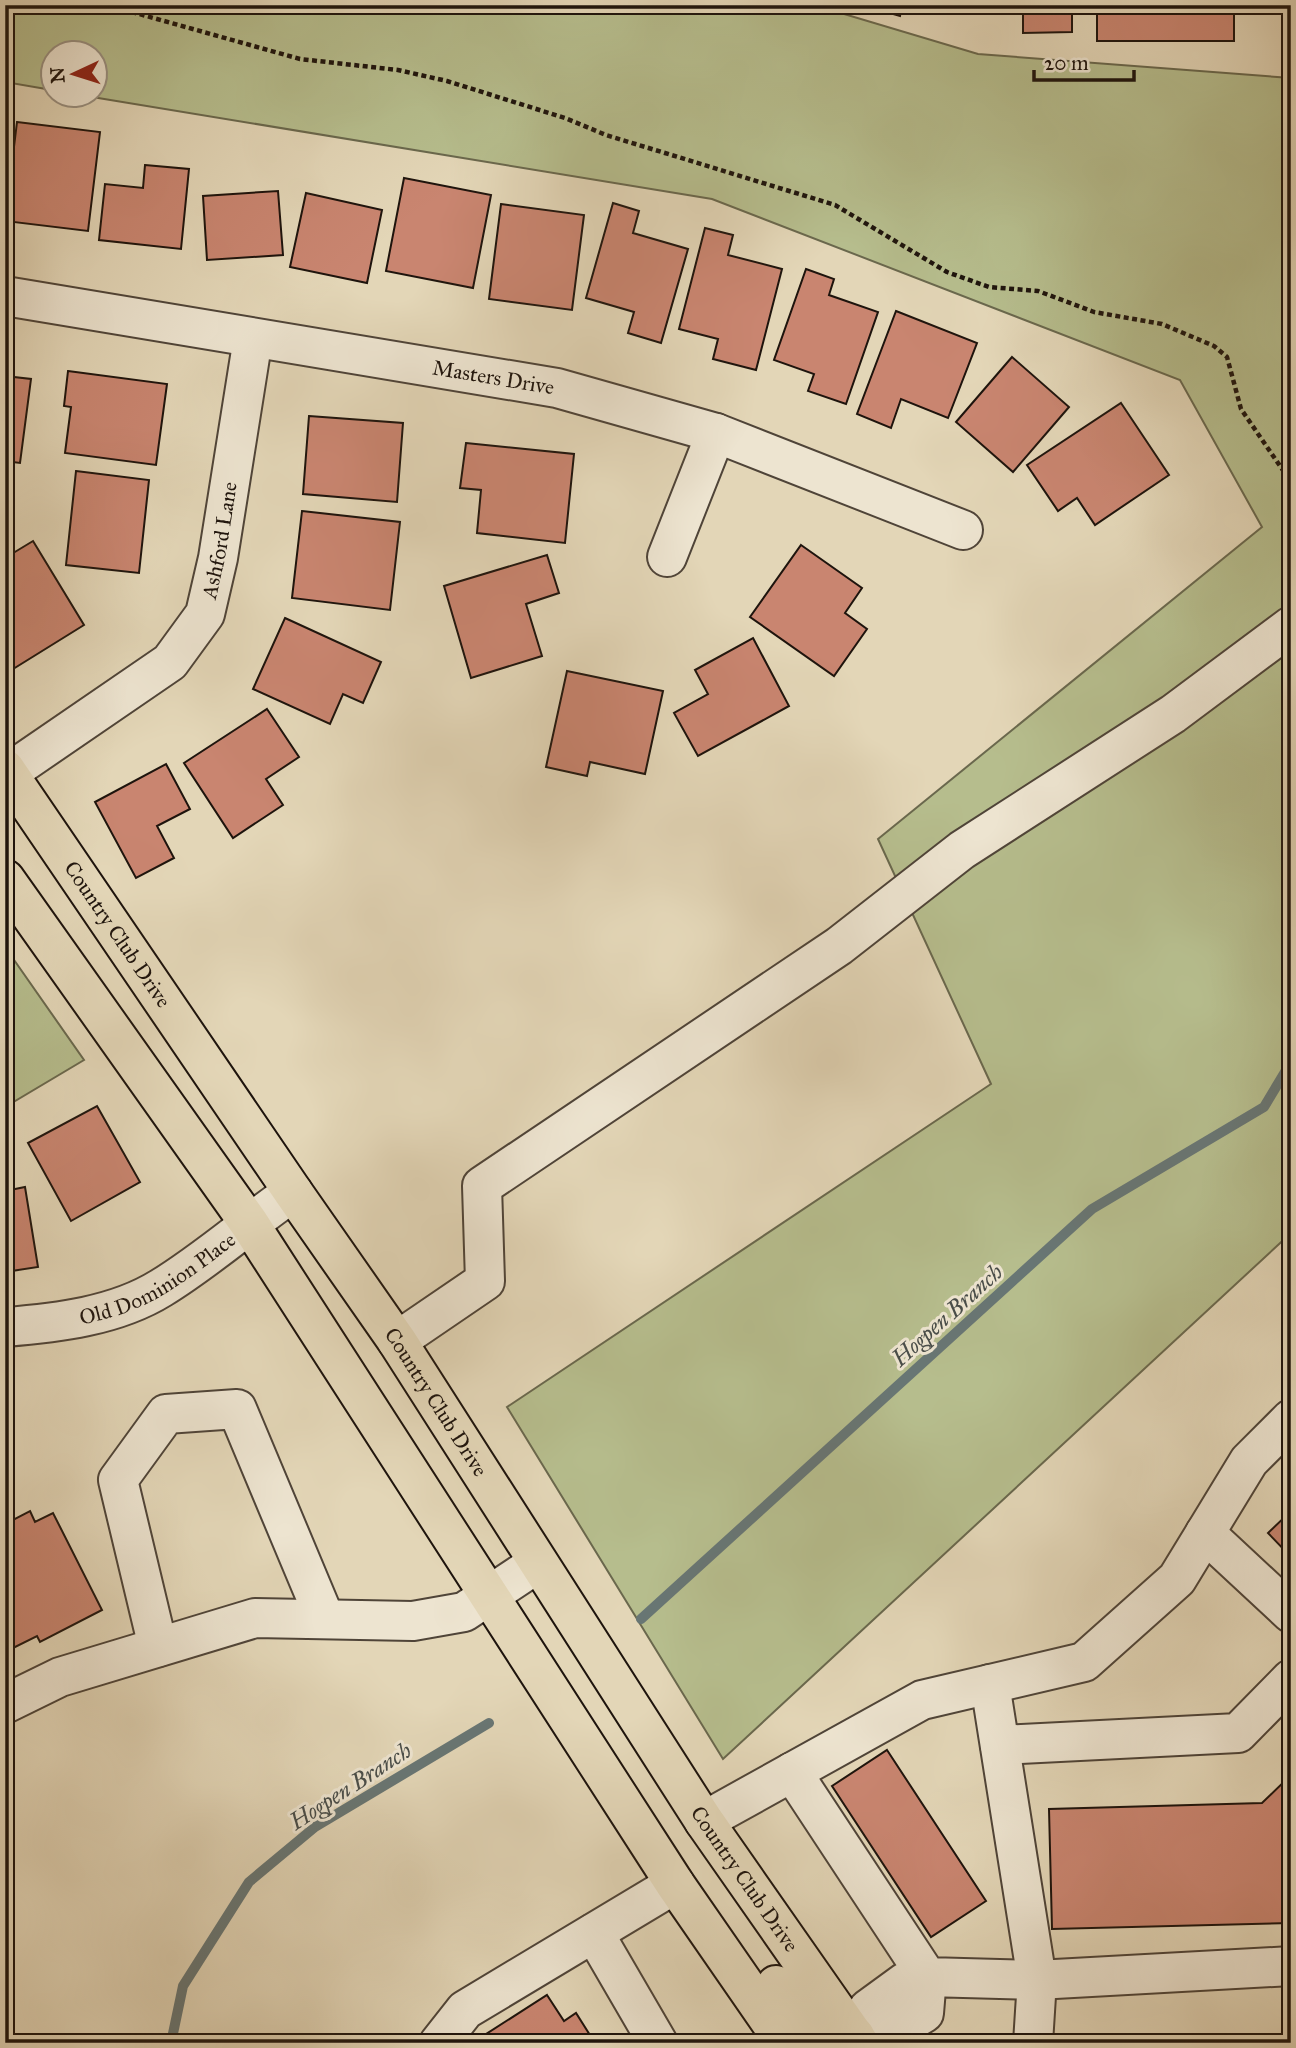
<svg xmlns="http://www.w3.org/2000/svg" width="1296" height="2048" viewBox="0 0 1296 2048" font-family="'IM FELL Great Primer',serif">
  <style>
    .green { fill: #b6bd8d; stroke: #6a684d; stroke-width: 2 }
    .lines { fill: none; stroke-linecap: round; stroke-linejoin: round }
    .stream { stroke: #687674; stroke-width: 10 }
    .building { fill: #c98570; stroke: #1e140d; stroke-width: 2 }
    .minor-casing { stroke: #4f4438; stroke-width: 42 }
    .major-casing { stroke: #1e140d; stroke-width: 42 }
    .path { stroke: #1e140d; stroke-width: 4.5; stroke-dasharray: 5 3.5; stroke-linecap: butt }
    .minor { stroke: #ede4d0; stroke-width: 38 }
    .major { stroke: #e3d6b7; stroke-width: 38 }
    .labels { text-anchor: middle; stroke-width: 6; stroke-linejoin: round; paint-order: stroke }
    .street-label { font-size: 21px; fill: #1e140d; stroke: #ede4d0 }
    .water-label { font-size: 23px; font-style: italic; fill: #494d49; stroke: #ede4d0 }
  </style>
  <rect width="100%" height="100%" fill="#e3d6b7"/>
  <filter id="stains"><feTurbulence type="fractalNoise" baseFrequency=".00286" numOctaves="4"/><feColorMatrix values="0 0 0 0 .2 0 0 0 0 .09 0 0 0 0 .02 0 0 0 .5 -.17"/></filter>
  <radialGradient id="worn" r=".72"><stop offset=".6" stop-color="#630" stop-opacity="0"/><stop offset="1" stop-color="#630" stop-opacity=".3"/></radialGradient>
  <!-- green -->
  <g class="green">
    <polygon points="5,5 814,5 978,54 1291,78 1291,1233 723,1759 507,1407 991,1084 878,839 1262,527 1180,380 712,199 80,95 94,94 94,52 52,52 52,90 5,82"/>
    <polygon points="5,947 84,1060 5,1107"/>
  </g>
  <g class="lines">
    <!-- stream -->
    <g class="stream">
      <polyline points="641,1619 1092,1209 1264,1107 1291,1062"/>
      <polyline points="171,2043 183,1986 249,1882 315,1827 489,1723"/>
    </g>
  </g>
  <!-- building -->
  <g class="building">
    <polygon points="862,5 902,5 900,16"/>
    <polygon points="1023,5 1072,5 1072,32 1023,33"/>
    <rect x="1097" y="5" width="137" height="36"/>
    <polygon points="17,122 100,132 88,231 5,221"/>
    <polygon points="145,165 189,169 181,249 99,240 105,184 143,188"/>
    <polygon points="404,178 491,195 473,288 386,271"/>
    <polygon points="278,191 283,255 207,260 203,196"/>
    <polygon points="306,193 382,210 367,283 290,267"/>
    <polygon points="613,203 639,211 633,233 688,249 661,343 628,333 634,312 586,298"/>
    <polygon points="501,204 584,215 572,310 489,299"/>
    <polygon points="705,228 733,235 728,255 782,269 756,370 713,359 718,339 679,329"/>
    <polygon points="806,269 834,279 829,295 878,312 846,404 808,391 814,374 774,360"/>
    <polygon points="896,311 977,343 948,418 901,399 891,428 857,414"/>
    <polygon points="1012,357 1069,407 1013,472 956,422"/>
    <polygon points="68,371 167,384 156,465 65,453 71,407 64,406"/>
    <polygon points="5,376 31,379 20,463 5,461"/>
    <polygon points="1121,403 1169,475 1095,525 1077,498 1058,511 1027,465"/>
    <polygon points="309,416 403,423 397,502 303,494"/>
    <polygon points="466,443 574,454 565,543 477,533 481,490 460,488"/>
    <polygon points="76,471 149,480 139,573 66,565"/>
    <polygon points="302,511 400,522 390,610 292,598"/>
    <polygon points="33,541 84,625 5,674 5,587 13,582 5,569 5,558"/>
    <polygon points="801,545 862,588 845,613 867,629 834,676 750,617"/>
    <polygon points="547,555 559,593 526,604 542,656 471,678 444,586"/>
    <polygon points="285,618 381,662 363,703 343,694 330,724 253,689"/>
    <polygon points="753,638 789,706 698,756 674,713 708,694 695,670"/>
    <polygon points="567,671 663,691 645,774 590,762 587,776 546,767"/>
    <polygon points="267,709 299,757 266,779 283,805 233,838 184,763"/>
    <polygon points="166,764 190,809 157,826 174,858 136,878 95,802"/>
    <polygon points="97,1106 140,1182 71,1221 28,1143"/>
    <polygon points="25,1187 38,1267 5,1272 5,1191"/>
    <polygon points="30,1511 35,1522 53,1513 102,1610 40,1642 37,1636 5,1652 8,1618 5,1524"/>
    <polygon points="1291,1511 1291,1557 1268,1533"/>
    <polygon points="887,1750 986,1901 931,1937 832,1786"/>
    <polygon points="1291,1775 1291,1923 1052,1929 1049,1809 1262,1803"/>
    <polygon points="547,1995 564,2021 576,2013 595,2043 472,2043"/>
  </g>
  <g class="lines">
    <!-- minor casing -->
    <g class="minor-casing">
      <g id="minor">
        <path id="s1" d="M5,296l552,92 159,45 247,97"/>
        <polyline points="667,557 716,433"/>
        <path id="s2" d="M8,773l162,-111 35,-48 13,-56 35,-220"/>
        <path id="s3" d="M5,1327c52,-4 111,-11 156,-39 46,-28 87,-65 132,-96"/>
        <polyline points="397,1341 485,1281 482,1186 839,946 962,850 1173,714 1291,626"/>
        <polyline points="1205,1533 1291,1613"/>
        <polyline points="158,1647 118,1480 166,1414 237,1409 325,1619"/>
        <polyline points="990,1684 1037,1980 1033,2043"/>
        <polyline points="5,1704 60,1677 255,1618 413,1621 464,1612 538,1563"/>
        <polyline points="1000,1745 1238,1733 1291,1679"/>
        <polyline points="792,1772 927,1977 924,2013 880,2040 855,2036 868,2009 905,1982 927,1977 1037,1980 1291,1966"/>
        <polyline points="704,1821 922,1700 1084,1662 1177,1579 1249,1461 1291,1419"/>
        <polyline points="594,1933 658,2043"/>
        <polyline points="439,2043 465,2010 675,1884"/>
      </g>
    </g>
    <!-- major casing -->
    <g class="major-casing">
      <g id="major">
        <path id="s4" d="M5,769l288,423 104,149 307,480 155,222"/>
        <polyline points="5,879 249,1223 675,1884 785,2043"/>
        <polyline points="776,1985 806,2026 822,2037 855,2036"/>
      </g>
    </g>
    <!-- path -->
    <polyline class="path" points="107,5 300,59 398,70 447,81 565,118 606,135 835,205 947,272 989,287 1038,291 1094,312 1162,324 1214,346 1227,357 1241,409 1291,482"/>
    <!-- minor -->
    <use href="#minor" class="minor"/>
    <!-- major -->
    <use href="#major" class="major"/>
  </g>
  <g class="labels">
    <!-- street labels -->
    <g class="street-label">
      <text dy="7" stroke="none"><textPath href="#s1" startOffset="495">Masters Drive</textPath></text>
      <text dy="7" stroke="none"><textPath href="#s2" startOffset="331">Ashford Lane</textPath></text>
      <text dy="7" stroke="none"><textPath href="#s4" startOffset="200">Country Club Drive</textPath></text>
      <text dy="7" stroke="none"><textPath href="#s3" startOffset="163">Old Dominion Place</textPath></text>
      <text dy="7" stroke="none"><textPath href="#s4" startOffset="766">Country Club Drive</textPath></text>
      <text dy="7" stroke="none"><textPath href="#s4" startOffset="1334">Country Club Drive</textPath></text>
    </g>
    <!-- water labels -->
    <g class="water-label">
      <text transform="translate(947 1315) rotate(-42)" y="8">Hogpen Branch</text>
      <text transform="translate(350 1786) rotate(-33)" y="8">Hogpen Branch</text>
    </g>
  </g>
  <!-- margin -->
  <rect width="1296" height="2048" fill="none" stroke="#e3d6b7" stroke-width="28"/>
  <rect x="7" y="7" width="1282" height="2034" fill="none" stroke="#1e140d" stroke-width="3.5"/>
  <rect x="14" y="14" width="1268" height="2020" fill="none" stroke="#1e140d" stroke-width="2"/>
  <!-- north arrow -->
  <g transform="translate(74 74) rotate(266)"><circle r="33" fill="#ede4d0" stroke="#9a9182" stroke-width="2"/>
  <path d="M0-5L12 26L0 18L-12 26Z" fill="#8f2418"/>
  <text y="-10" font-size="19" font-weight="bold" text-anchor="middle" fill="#1e140d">N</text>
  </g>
  <!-- scale -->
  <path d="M1034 70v10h100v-10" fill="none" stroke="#1e140d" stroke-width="3.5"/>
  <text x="1044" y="70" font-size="21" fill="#1e140d" stroke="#ede4d0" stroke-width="5" paint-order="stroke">20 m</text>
  <rect width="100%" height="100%" filter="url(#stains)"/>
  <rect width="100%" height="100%" fill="url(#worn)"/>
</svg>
